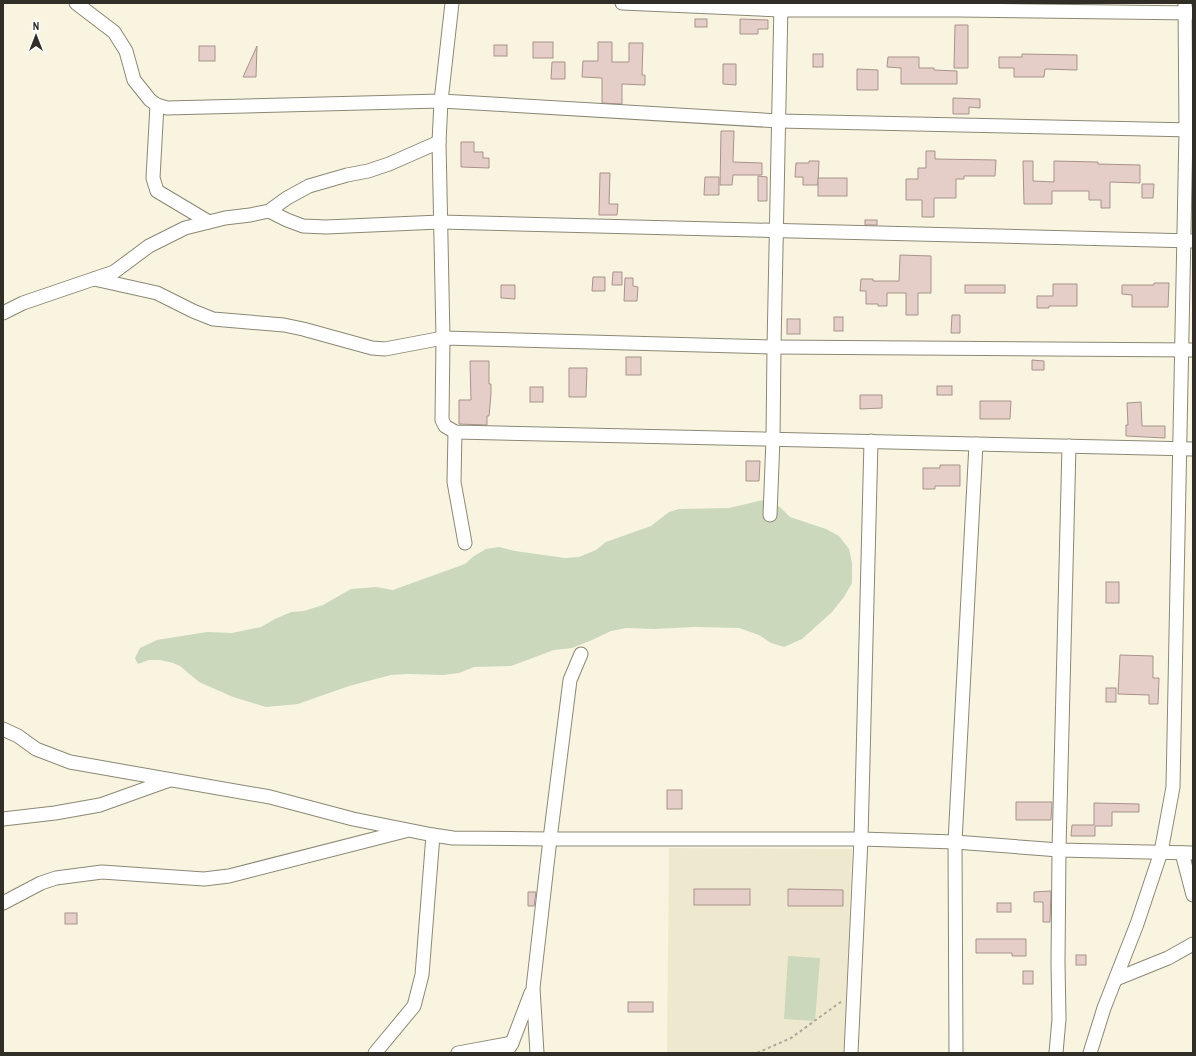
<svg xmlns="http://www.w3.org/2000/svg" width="1196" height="1056" viewBox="0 0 1196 1056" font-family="'Archivo Narrow',sans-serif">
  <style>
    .built { fill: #eee9ce }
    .green { fill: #cbd8bc }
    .building { fill: #e5cec7; stroke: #a8938c }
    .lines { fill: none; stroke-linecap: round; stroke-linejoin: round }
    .minor-casing { stroke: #8b8875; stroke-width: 15 }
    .path { stroke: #aba899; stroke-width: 2; stroke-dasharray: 3 3; stroke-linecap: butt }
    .minor { stroke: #fff; stroke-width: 13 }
  </style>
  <rect width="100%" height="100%" fill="#f8f4e0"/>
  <!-- built -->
  <polygon class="built" points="669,848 852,849 844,1053 667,1053"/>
  <!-- green -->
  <g class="green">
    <polygon points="763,500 780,507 790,517 826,529 839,536 849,549 852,563 852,583 844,597 832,612 802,639 784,647 771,643 759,635 739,628 695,627 654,629 626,628 611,631 592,640 572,648 554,650 511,666 474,667 459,673 443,675 407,674 391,675 349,686 298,704 266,707 233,697 199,682 180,666 173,663 160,660 149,660 138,664 135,658 140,648 157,640 207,632 232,633 261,627 275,619 291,612 304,611 323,605 351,589 376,587 393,590 404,586 465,564 474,556 486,549 499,547 515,551 565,558 579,557 596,550 606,542 651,526 669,512 679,509 729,508"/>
    <polygon points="788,956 820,958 815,1021 784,1019"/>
  </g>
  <!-- building -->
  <g class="building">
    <rect x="695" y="19" width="12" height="8"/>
    <polygon points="740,19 768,20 768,29 758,29 758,34 740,34"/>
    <polygon points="955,25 968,25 968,68 954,68"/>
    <rect x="533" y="42" width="20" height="16"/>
    <polygon points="598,42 612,42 612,62 629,62 629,43 643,43 642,75 645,75 645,85 622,84 622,104 602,103 602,78 582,77 583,61 598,61"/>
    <rect x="494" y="45" width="13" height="11"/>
    <rect x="199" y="46" width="16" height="15"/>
    <polygon points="257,46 256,77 243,77"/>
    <rect x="813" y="54" width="10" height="13"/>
    <polygon points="1022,54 1077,55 1077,70 1045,69 1044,77 1014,77 1014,68 999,68 999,57 1022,57"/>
    <polygon points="888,57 919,57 919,68 934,68 934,70 957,71 957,84 901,84 901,68 887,67"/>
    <polygon points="552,62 565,62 565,79 551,79"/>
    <polygon points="723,64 736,64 736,85 723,84"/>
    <polygon points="857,69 878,70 878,90 857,90"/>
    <polygon points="953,98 980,99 980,108 969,107 969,114 953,114"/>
    <polygon points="721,131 734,131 733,162 762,163 762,175 733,175 732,185 720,185"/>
    <polygon points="461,142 474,142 474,152 483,152 483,158 489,158 489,168 461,167"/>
    <polygon points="926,151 935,151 935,159 996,160 995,176 964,176 964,179 956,179 956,198 934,198 934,217 922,217 922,200 906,200 906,179 918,179 918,168 926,168"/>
    <polygon points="809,161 819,161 818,185 803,185 803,177 795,177 796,163 809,163"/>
    <polygon points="1023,161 1033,161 1033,181 1054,182 1054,161 1098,162 1098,164 1140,165 1140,183 1110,182 1110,208 1101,208 1101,200 1089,200 1089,191 1052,191 1052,204 1024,204"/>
    <polygon points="600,173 610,173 609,204 618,204 617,215 599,215"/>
    <polygon points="758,176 767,177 767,201 758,201"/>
    <polygon points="705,177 719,177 719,195 704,195"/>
    <rect x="818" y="178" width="29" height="18"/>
    <polygon points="1142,184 1154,184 1153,198 1142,198"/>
    <rect x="865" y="220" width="12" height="5"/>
    <polygon points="900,255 931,256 931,293 918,293 918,315 906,315 906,293 887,293 887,306 878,306 878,304 866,304 866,291 860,291 861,279 873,279 873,281 899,281"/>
    <polygon points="613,272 622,272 622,285 612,285"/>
    <polygon points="593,277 605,277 605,291 592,291"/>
    <polygon points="625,278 633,278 633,286 638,287 637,301 624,301"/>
    <polygon points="1154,283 1169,283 1168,307 1132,307 1132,295 1122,294 1122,285 1154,285"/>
    <polygon points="1053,284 1077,284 1077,306 1049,306 1049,308 1037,308 1037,296 1053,296"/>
    <polygon points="501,285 515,285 515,299 501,298"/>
    <rect x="965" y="285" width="40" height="8"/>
    <polygon points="952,315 960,315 960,333 951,333"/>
    <rect x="834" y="317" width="9" height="14"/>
    <rect x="787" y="319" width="13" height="15"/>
    <rect x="626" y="357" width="15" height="18"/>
    <polygon points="1032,360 1044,361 1044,370 1032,370"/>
    <polygon points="470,361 489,361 489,384 491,384 491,394 489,416 487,416 487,425 459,424 459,400 471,400"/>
    <polygon points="569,368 587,368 586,397 569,397"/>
    <rect x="937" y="386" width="15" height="9"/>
    <rect x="530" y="387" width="13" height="15"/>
    <polygon points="860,395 882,395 882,408 860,409"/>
    <polygon points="980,401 1011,401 1010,419 980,419"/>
    <polygon points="1141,402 1142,426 1165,426 1165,438 1126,436 1126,425 1128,425 1127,403"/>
    <polygon points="746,461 760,461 759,481 746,481"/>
    <polygon points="940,465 960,465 960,486 935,486 935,489 923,489 923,468 940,468"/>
    <rect x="1106" y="582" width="13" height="21"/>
    <polygon points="1120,655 1153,656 1153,678 1159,678 1158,704 1149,704 1149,695 1118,694"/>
    <rect x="1106" y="688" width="10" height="14"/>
    <rect x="667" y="790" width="15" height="19"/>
    <polygon points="1016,802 1052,802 1051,820 1016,820"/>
    <polygon points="1094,803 1139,804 1139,812 1112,812 1112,826 1095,826 1095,836 1071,836 1072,825 1094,825"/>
    <rect x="694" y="889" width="56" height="16"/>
    <polygon points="788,889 843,890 843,906 788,906"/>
    <polygon points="1051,891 1050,922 1043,922 1043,902 1034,902 1034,892"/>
    <polygon points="528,892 536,892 534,906 528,906"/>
    <rect x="997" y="903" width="14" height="9"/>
    <rect x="65" y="913" width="12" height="11"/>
    <polygon points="976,939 1026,939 1026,956 1012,956 1012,953 976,953"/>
    <rect x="1076" y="955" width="10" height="10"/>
    <rect x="1023" y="971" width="10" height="13"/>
    <rect x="628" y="1002" width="25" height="10"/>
  </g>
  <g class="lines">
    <!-- minor casing -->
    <g class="minor-casing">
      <g id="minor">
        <polyline points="76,3 114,32 126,51 134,80 150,100 157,105 167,108 441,101 779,121 1193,130"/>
        <polyline points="452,3 441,101 439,142 443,338 442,420 445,426 455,432 1193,449"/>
        <polyline points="622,3 781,10 959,10 1193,13"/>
        <polyline points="157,105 153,178 157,191 209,222"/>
        <polyline points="269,211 287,220 303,226 326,227 440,222 1193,241"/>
        <polyline points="94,279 157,293 193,311 213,319 284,325 303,329 372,348 385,349 443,338 774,347 1193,350"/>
        <polyline points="3,313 23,303 114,272 149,246 185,228 225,218 250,215 269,211 287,198 309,186 347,175 368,171 389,164 439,142"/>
        <polyline points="455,432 454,482 465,543"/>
        <polyline points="770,515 773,439 774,347 781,3"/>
        <polyline points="3,729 18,736 36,749 70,762 270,797 353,819 433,835 453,838 550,839 861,839 955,842 1059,850 1193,853"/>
        <polyline points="3,819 55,813 100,805 170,780"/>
        <polyline points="1182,853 1193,895"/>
        <polyline points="3,903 41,883 56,878 102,872 204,879 229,876 405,831"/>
        <polyline points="1116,979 1168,958 1193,944"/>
        <polyline points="375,1053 414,1006 422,975 433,835"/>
        <polyline points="458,1053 512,1043"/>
        <polyline points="506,1053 512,1043 531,993"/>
        <polyline points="537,1053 533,988 550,839 570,680 581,654"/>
        <polyline points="851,1053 861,839 871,441"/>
        <polyline points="956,1053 955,842 976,444"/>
        <polyline points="1056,1053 1059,1019 1058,963 1059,850 1069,446"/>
        <polyline points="1090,1053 1104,1008 1137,924 1161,852 1173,787 1186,130 1185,3"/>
      </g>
    </g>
    <!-- path -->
    <polyline class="path" points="757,1053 791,1038 842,1001"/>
    <!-- minor -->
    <use href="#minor" class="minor"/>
  </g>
  <!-- border -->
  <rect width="1196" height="1056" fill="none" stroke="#302e27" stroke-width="8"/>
  <!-- north arrow -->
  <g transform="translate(36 36)" stroke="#ffffff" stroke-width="3" paint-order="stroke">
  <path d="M0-3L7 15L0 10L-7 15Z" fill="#302e27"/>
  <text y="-6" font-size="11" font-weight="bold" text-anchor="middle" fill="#302e27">N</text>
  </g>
</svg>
